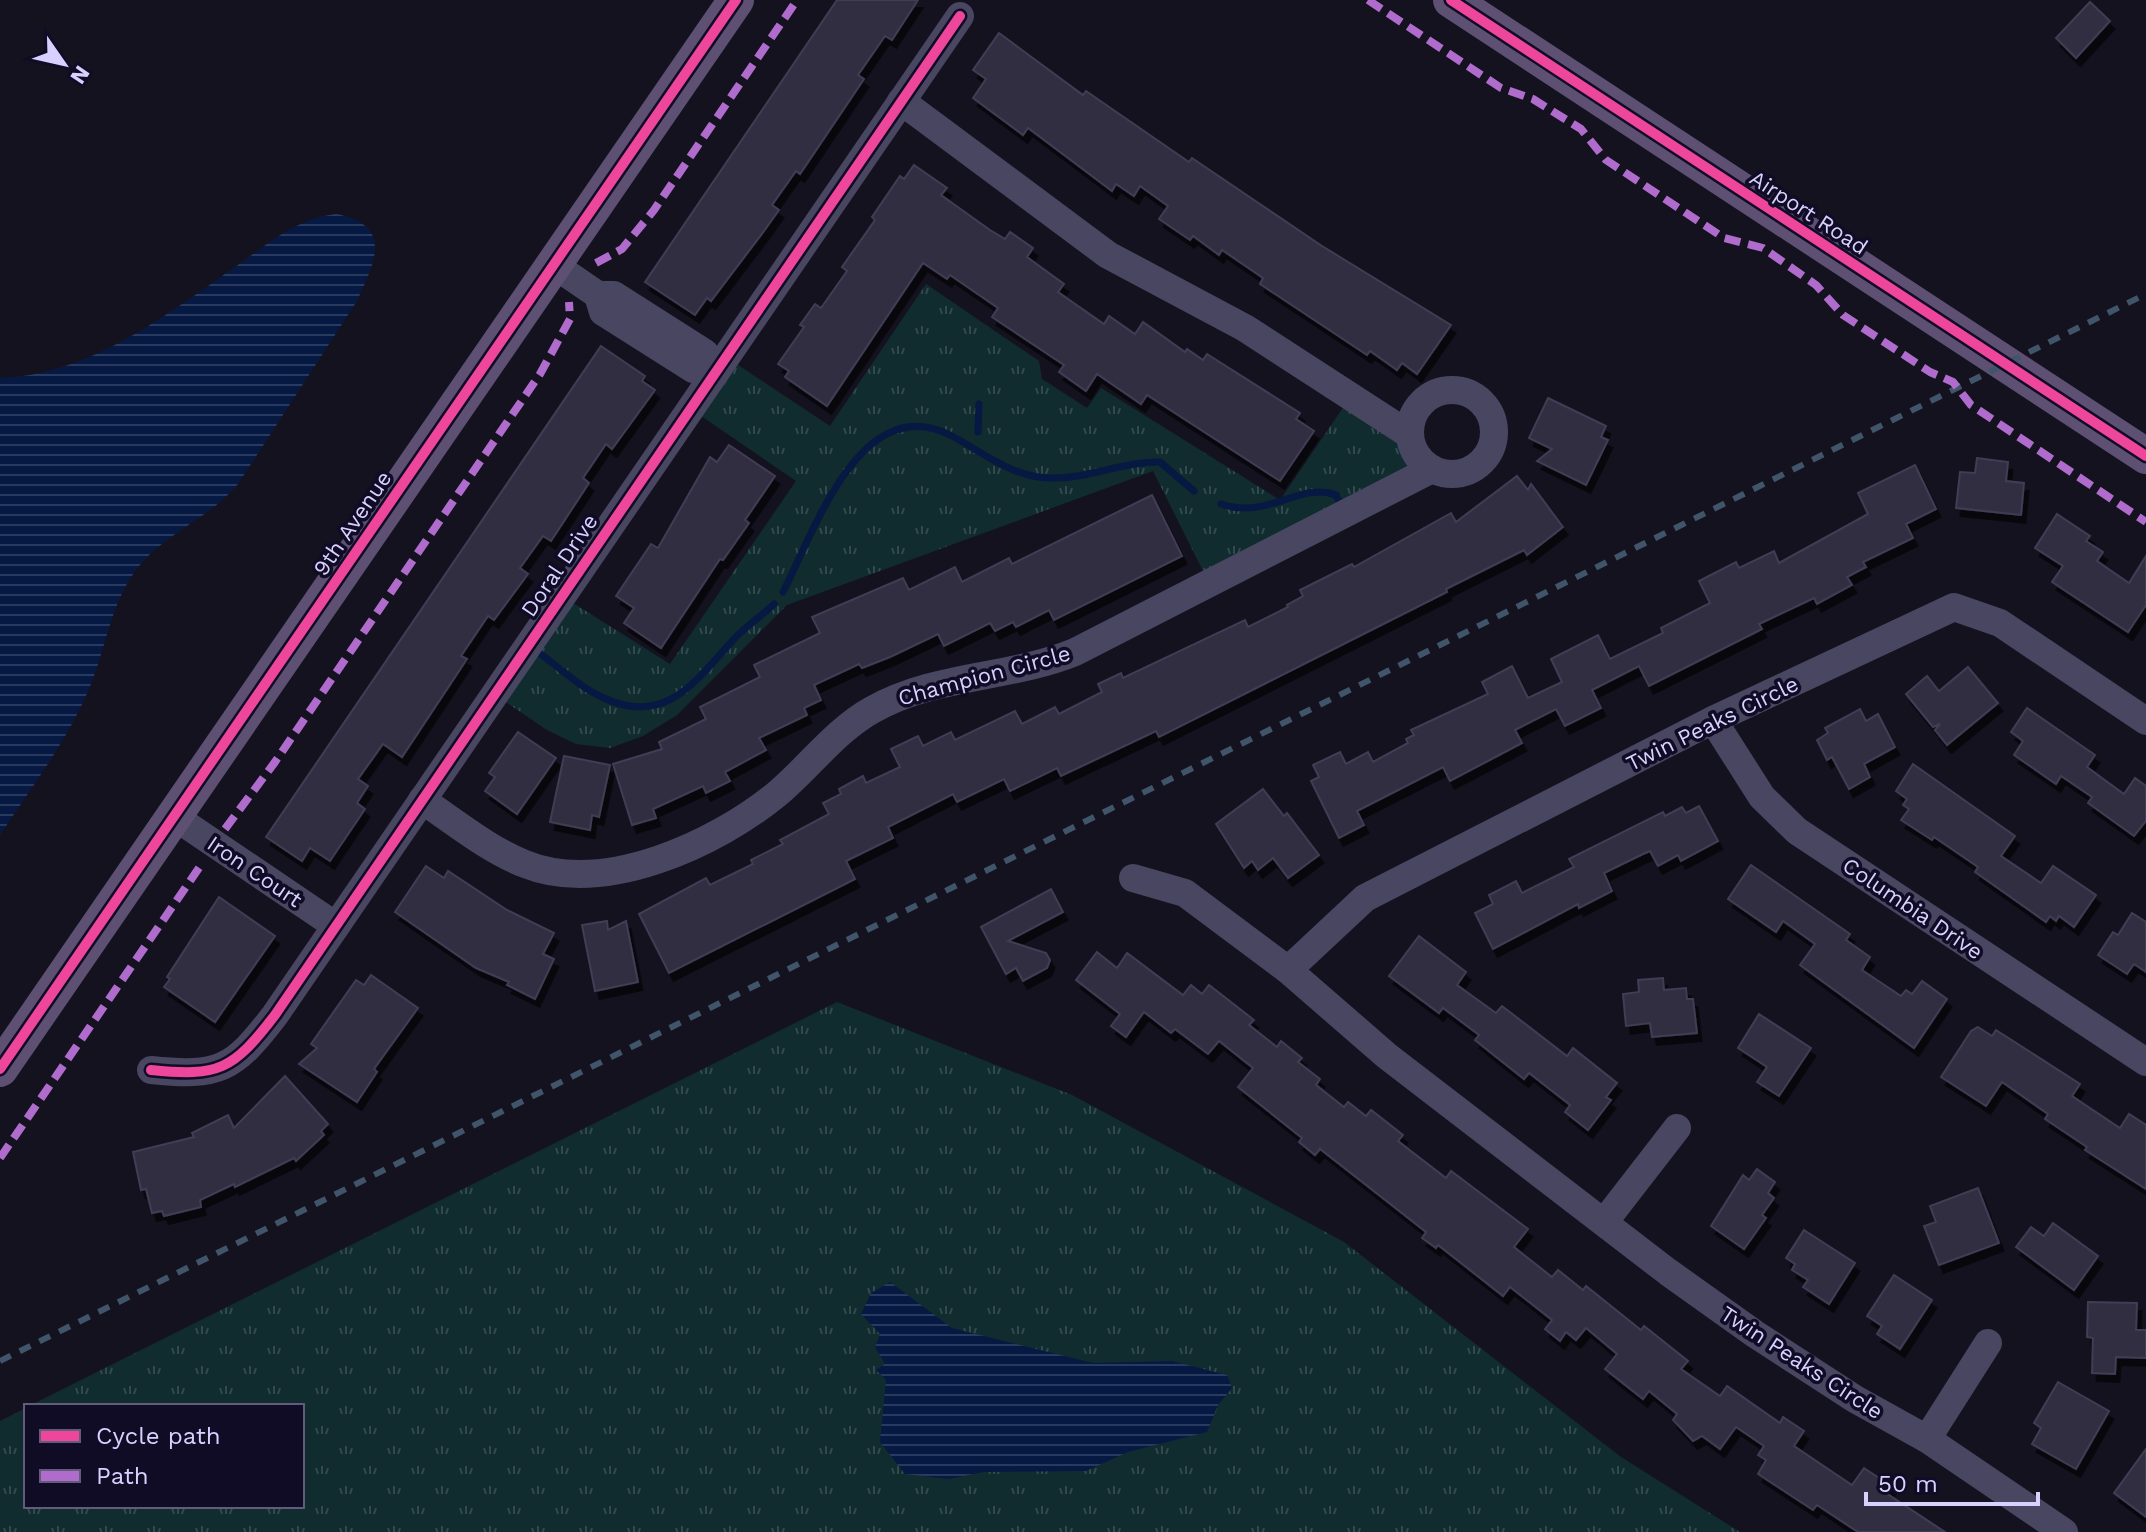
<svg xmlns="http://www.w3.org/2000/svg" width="2146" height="1532" viewBox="0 0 2146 1532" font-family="'Work Sans',sans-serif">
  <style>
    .grass { fill: url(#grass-tufts) }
    .water { fill: url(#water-rules) }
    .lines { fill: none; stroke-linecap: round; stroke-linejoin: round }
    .stream { stroke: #061942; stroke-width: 7 }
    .building { fill: #322f42; stroke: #413c54; stroke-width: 2; filter: url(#shadow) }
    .minor { stroke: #484661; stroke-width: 28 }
    .major { stroke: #5d5072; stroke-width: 36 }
    .rail { stroke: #41556a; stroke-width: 6; stroke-dasharray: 12 10; stroke-linecap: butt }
    .quiet { stroke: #b06ccc; stroke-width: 8; stroke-dasharray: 16 8; stroke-linecap: butt }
    .cycleway-casing { stroke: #110c25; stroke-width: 15 }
    .cycleway { stroke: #ed469a; stroke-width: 10 }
    .labels { text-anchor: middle; stroke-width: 7; stroke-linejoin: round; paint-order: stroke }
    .street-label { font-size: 22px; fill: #d8d1ff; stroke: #110c25 }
  </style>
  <defs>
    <pattern id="grass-tufts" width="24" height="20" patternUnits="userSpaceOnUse" patternTransform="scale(2)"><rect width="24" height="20" fill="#102c2e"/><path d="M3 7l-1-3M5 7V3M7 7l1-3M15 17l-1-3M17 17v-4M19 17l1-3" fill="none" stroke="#324a4d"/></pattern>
    <pattern id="water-rules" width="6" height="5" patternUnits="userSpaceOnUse" patternTransform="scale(2)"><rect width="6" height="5" fill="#061942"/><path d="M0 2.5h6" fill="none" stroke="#2a395e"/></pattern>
    <filter id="shadow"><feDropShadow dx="4.5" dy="8" stdDeviation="0" flood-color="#0009"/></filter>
  </defs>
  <rect width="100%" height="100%" fill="#14121f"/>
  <!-- grass -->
  <g class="grass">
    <polygon points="926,284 1039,361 1042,379 1087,408 1101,388 1280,500 1351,396 1411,442 1421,460 1210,585 1153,471 787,605 677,715 643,736 610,748 576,744 547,730 494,694 562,596 670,664 796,481 691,409 726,357 830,426"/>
    <polygon points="837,1002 1072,1095 1344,1242 1621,1457 1740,1532 0,1532 0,1421 26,1408 26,1506 302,1506 302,1406 29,1406"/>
  </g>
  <!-- water -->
  <g class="water">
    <path d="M336,214c58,11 39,48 21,87l-119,183c-30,36 -74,49 -102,86 -26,35 -30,79 -47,119 -22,52 -58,99 -89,146v-457c89,-3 165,-62 235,-111 33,-23 60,-48 101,-53z"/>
    <polygon points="890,1282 952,1328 1093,1363 1172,1361 1227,1375 1232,1388 1218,1405 1207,1432 1128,1452 1086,1471 983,1472 949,1479 905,1474 880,1442 886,1380 876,1370 885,1364 875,1347 880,1334 861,1314 871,1293"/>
  </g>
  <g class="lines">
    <!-- stream -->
    <g class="stream">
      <polyline points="978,432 979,404"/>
      <path d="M1221,504c47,16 80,-23 115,-9l6,12"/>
      <path d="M783,592c31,-60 78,-204 169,-156 32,17 61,42 100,42 36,1 72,-17 108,-16l34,29"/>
      <path d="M533,648c22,16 46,39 71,50 64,30 94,-21 132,-61 11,-12 26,-21 38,-33"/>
    </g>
  </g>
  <!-- building -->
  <g class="building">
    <polygon points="837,0 918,0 892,40 885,36 858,75 864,79 800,174 796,171 772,205 779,210 764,231 711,301 707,298 695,315 645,282"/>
    <polygon points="2090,2 2110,21 2076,58 2056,38"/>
    <polygon points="999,33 1083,95 1086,91 1189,162 1192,158 1322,246 1451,325 1417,374 1402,363 1397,370 1370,351 1367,355 1260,284 1263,278 1222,250 1219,255 1193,236 1190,240 1159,219 1168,206 1140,186 1134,196 1116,184 1112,191 1028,128 1023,135 973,98 986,79 973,70"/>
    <polygon points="914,165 947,188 941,195 990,230 1005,239 1010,232 1033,248 1027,257 1064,284 1058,292 1104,324 1109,316 1135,334 1143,322 1185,352 1187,349 1203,360 1207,354 1300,413 1296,419 1314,431 1280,481 1147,395 1141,404 1097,374 1086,391 1059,372 1064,365 992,317 998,308 950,275 947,279 923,263 827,406 785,377 789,371 778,364 804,327 800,325 815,304 821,308 847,271 842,267 875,220 872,217 900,176 904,179"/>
    <polygon points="601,346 645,376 642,381 655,390 612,449 606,444 583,478 589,483 551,541 543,536 520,568 528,574 494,620 488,616 461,656 467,659 402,757 383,744 358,779 368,786 357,803 365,809 330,861 310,848 302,861 266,837"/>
    <polygon points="1548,398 1606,426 1601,437 1608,440 1586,485 1537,461 1552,449 1529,438"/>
    <polygon points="729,445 775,476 745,520 749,523 723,560 720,559 661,648 624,623 634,608 616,596 651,544 658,548 710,457 717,462"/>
    <polygon points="1977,458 2008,462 2006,481 2024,483 2021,515 1956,508 1960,472 1975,473"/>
    <polygon points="1915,465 1936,509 1906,524 1913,538 1863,562 1866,567 1847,577 1852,585 1817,604 1814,598 1759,624 1762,629 1649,686 1639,666 1592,690 1601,708 1565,726 1556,709 1515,730 1522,743 1450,781 1443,767 1357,811 1364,825 1339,838 1311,781 1319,777 1313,765 1340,752 1346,764 1368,752 1373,762 1408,743 1406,739 1414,735 1411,730 1488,694 1482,682 1512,666 1528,698 1562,682 1551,659 1598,635 1610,659 1663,633 1661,628 1710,603 1699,581 1736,562 1739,568 1774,551 1779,563 1868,514 1858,493"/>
    <polygon points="1517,476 1528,490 1531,484 1563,527 1527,555 1524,550 1446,589 1447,592 1159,737 1156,731 1061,776 1057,768 1010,791 1004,779 957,802 953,794 888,827 893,838 846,861 855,879 669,973 639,914 706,878 710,885 753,864 751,860 783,844 780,840 829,814 823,803 841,794 839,789 863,776 866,783 900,767 891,749 918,736 923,746 951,732 955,740 1015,711 1022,724 1055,707 1059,714 1102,692 1098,684 1121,673 1123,678 1245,620 1248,627 1288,607 1287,605 1303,596 1300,590 1352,564 1354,567 1451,513 1456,522"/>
    <polygon points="1152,495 1182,556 1054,620 1049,610 1016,627 1013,622 995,631 990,623 944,646 938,634 890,657 862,668 859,664 814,685 821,700 804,708 807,715 759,738 766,750 725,772 730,781 706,793 703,786 653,809 656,818 632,825 613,764 662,749 659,742 706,719 700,707 760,677 754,665 820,633 812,617 903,578 909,590 955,567 962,582 1009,558 1012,564"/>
    <polygon points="2057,514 2090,536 2086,541 2103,552 2097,561 2129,583 2146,556 2146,605 2128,632 2052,582 2063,566 2035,548"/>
    <polygon points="1968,667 1998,703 1947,745 1935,730 1940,724 1933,727 1906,694 1927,676 1939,691"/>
    <polygon points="2027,708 2095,755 2087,767 2124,794 2135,778 2146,786 2146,821 2134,836 2088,803 2092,797 2061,776 2056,784 2014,755 2023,741 2011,732"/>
    <polygon points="1860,709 1866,721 1878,714 1895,747 1864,764 1870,777 1849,789 1832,757 1827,760 1817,740 1828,733 1825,728"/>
    <polygon points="518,732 556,758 517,814 485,791 495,777 489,773"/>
    <polygon points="564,756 610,765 599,817 592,815 590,830 550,822"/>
    <polygon points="1913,764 2015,836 2001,856 2041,883 2053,866 2096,895 2074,927 2059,916 2056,921 2050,916 2046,922 1975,872 1978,867 1934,837 1932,840 1901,820 1909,809 1903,805 1907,799 1896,791"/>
    <polygon points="1263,789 1284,816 1287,813 1319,855 1288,878 1273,858 1258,870 1252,861 1244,868 1216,824"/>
    <polygon points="1699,806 1718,841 1681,861 1678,855 1658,866 1650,851 1643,854 1604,873 1612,891 1579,908 1578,904 1493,949 1475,913 1493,904 1489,895 1516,881 1522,893 1574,867 1569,859 1663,812 1665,816 1682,807 1686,813"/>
    <polygon points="1751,865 1850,934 1846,940 1870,957 1862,970 1901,996 1906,990 1912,994 1922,981 1947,999 1914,1048 1800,965 1815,944 1783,921 1776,932 1728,899"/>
    <polygon points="426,866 444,878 448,871 507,910 554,933 543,954 554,959 535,999 507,985 509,982 476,968 395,912"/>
    <polygon points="1051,889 1063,912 1008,941 1046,953 1050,960 1047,968 1023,981 1016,968 1006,974 981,927"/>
    <polygon points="219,897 275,936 215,1022 164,987 170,979 167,977"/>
    <polygon points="2132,913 2146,922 2146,972 2134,964 2127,974 2098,955 2113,932 2118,935"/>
    <polygon points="607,921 608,930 626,921 638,982 595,991 582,925"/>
    <polygon points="1419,936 1466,972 1457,985 1496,1013 1502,1006 1567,1056 1573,1048 1617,1083 1606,1097 1611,1100 1588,1130 1565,1112 1570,1105 1529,1073 1524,1079 1475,1040 1479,1035 1443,1008 1439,1013 1389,976"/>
    <polygon points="1097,952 1117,968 1127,953 1183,995 1191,985 1202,994 1209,985 1254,1020 1249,1025 1277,1047 1281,1041 1302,1058 1298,1062 1320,1079 1316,1085 1344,1107 1348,1102 1366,1116 1371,1110 1403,1135 1398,1141 1446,1178 1451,1171 1528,1229 1514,1247 1552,1277 1558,1270 1583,1290 1586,1286 1641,1330 1644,1326 1688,1361 1681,1369 1720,1396 1727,1386 1780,1423 1783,1417 1804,1431 1794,1446 1852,1485 1864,1468 1891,1486 1886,1493 1945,1532 1858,1532 1817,1505 1813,1510 1758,1474 1766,1460 1758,1455 1764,1446 1736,1427 1720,1449 1702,1436 1693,1441 1673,1420 1677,1414 1649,1391 1643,1399 1605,1369 1617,1354 1586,1328 1576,1340 1566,1332 1560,1341 1545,1329 1552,1320 1510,1287 1503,1296 1438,1245 1436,1248 1422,1238 1426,1232 1320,1149 1315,1155 1299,1142 1302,1138 1238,1087 1253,1068 1219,1041 1208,1054 1175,1029 1171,1033 1144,1012 1126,1037 1111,1026 1120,1014 1076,980"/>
    <polygon points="371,975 418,1008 374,1069 377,1072 357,1102 299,1064 317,1048 311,1044 356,980 364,985"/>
    <polygon points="1663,978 1664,990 1686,988 1687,999 1693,999 1697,1033 1652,1037 1650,1023 1626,1026 1623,994 1639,992 1638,980"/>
    <polygon points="1759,1014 1811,1048 1779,1096 1757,1082 1767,1067 1738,1048"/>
    <polygon points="1978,1027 1992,1036 1996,1030 2080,1084 2072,1096 2120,1128 2129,1114 2146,1125 2146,1189 2085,1150 2087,1147 2045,1119 2048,1114 2002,1082 1986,1106 1941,1077 1971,1031"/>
    <polygon points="285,1076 328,1124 321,1131 324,1135 296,1161 294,1158 235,1187 234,1184 200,1200 201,1207 164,1216 162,1211 152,1213 146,1189 141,1190 133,1152 194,1137 192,1133 228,1115 234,1128"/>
    <polygon points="1757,1169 1775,1182 1768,1193 1774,1198 1762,1215 1766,1218 1744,1249 1711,1226 1743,1175 1749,1180"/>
    <polygon points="1978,1188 1999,1243 1939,1265 1924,1226 1936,1222 1930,1206"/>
    <polygon points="2053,1223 2098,1256 2074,1290 2016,1247 2031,1227 2044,1236"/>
    <polygon points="1804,1230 1855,1263 1829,1304 1803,1287 1808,1280 1792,1270 1795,1264 1786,1258"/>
    <polygon points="1894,1275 1932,1300 1900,1349 1877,1334 1882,1326 1867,1316"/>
    <polygon points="2088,1302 2137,1303 2136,1330 2146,1330 2146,1358 2116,1357 2115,1374 2092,1373 2093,1338 2087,1337"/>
    <polygon points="2058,1382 2109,1411 2076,1469 2032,1444 2041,1428 2034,1423"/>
    <polygon points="2146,1449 2146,1517 2114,1493"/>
  </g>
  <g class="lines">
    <!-- minor -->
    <g class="minor">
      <polyline points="901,101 1108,255 1245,328 1410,435"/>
      <polyline points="554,265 598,295"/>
      <polyline points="598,295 614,295 705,353 714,375"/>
      <polyline points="598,295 603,312 693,369 714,375"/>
      <circle cx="1452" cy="432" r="42"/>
      <polyline points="1713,720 1762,797 1797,831 2146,1062"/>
      <path d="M422,800c33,22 67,50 103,64 79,32 191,-20 252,-70 32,-27 59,-64 95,-84 63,-36 137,-31 203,-58l357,-183"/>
      <polyline points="175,817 336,926"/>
      <polyline points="1133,878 1185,893 1288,970 1387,1056 1668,1272 1755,1334 1855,1399 1927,1439 2064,1532"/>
      <polyline points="1288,970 1365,898 1713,720 1954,607 2000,623 2146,721"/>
      <path d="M151,1070c68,7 82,0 124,-55l685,-999"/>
      <polyline points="1605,1221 1677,1128"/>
      <polyline points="1927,1439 1988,1343"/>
    </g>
    <!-- major -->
    <g class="major">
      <polyline points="1451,0 2146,456"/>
      <polyline points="0,1069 736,0"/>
    </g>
    <!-- rail -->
    <polyline class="rail" points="0,1361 2146,294"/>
    <!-- quiet -->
    <g class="quiet">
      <polyline points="1368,0 1501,88 1533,99 1581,129 1606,160 1724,238 1763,248 1816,285 1843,315 1930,372 1953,382 1971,405 2146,522"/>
      <polyline points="596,263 622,249 654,210 797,0"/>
      <polyline points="225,829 275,762 540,374 570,319 569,302"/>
      <polyline points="0,1158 203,862"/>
    </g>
    <!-- cycleway casing -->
    <g class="cycleway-casing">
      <g id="cycleway">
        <polyline points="1451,0 2146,456"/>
        <polyline points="0,1069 736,0"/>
        <path d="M151,1070c68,7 82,0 124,-55l685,-999"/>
      </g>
    </g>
    <!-- cycleway -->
    <use href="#cycleway" class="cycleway"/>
  </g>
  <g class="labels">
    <!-- street labels -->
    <g class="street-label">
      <text transform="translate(1809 212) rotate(33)" y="8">Airport Road</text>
      <text transform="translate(352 523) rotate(-56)" y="8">9th Avenue</text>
      <text transform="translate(559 565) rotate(-56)" y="8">Doral Drive</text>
      <text transform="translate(984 675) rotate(-15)" y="8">Champion Circle</text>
      <text transform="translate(1712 723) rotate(-26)" y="8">Twin Peaks Circle</text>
      <text transform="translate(255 871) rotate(34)" y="8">Iron Court</text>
      <text transform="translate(1913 908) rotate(34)" y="8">Columbia Drive</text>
      <text transform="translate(1802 1362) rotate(33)" y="8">Twin Peaks Circle</text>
    </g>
  </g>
  <!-- legend -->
  <rect x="24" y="1404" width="280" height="104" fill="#110c25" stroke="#615b7c" stroke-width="2"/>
  <rect x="40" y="1430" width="40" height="12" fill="#ed469a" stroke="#615b7c" stroke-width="2"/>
  <text x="96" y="1444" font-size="24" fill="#d8d1ff">Cycle path</text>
  <rect x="40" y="1470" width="40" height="12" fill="#b06ccc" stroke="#615b7c" stroke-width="2"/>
  <text x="96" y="1484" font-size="24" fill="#d8d1ff">Path</text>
  <!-- north arrow -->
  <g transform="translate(64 64) rotate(124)" stroke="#110c25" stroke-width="6" paint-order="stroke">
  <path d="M0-6L14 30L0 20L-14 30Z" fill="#d8d1ff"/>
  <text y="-12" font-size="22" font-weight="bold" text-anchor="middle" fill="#d8d1ff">N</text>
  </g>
  <!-- scale -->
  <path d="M1866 1492v12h172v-12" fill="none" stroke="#d8d1ff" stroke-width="4"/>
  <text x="1878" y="1492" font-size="24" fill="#d8d1ff" stroke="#110c25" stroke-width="6" paint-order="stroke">50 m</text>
</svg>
